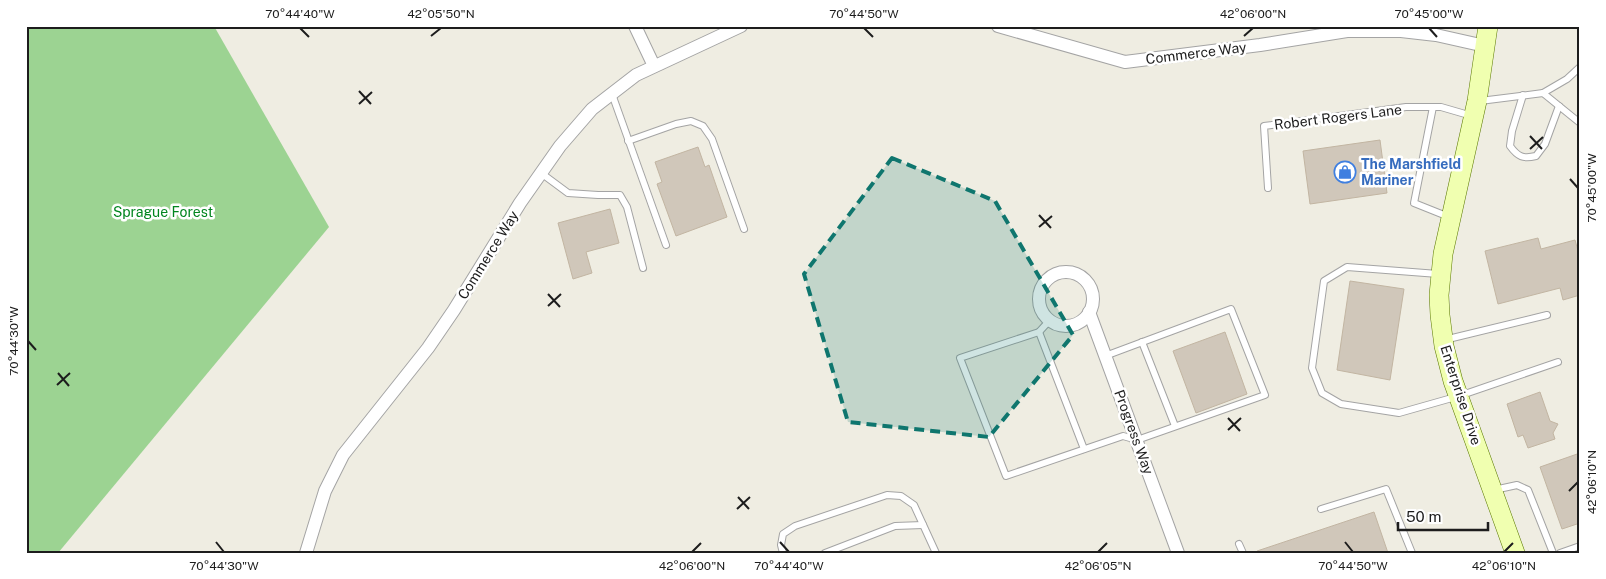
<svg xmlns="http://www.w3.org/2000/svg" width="1606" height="579" viewBox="0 0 1606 579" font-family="'Public Sans',sans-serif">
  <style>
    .forest { fill: #9cd392 }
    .building { fill: #d0c7ba; stroke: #c2b5a2 }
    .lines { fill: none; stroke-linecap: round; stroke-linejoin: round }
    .lane-casing { stroke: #a4a4a4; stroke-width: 8 }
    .street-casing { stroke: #a4a4a4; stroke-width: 14 }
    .secondary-casing { stroke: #5a7800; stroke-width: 20 }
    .lane { stroke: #fff; stroke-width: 6 }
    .street { stroke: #fff; stroke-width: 12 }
    .secondary { stroke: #f0ffb0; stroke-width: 19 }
    .marked { fill: #0f766e; fill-opacity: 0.2; stroke: #0f766e; stroke-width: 4; stroke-dasharray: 10 6; stroke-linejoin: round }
    .ticks { fill: none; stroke: #1d1d1d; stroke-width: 2 }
    .labels { text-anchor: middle; stroke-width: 5; stroke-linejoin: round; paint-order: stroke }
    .street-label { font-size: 14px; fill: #1d1d1d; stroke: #fff }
    .shop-label { font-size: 14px; font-weight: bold; fill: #366cbe; stroke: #fff; text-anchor: start }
    .park-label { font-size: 14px; fill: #01851e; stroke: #fff }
    .neatline { fill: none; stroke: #1d1d1d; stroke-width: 2 }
    .ticks-label { font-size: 12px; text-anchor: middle; fill: #1d1d1d }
  </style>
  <rect width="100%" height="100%" fill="#efede2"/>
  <!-- forest -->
  <polygon class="forest" points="26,26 214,26 329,227 58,553 26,553"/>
  <!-- building -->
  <g class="building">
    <polygon points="1380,140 1387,193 1310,204 1303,151"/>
    <polygon points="698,147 705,167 709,165 727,217 676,236 657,184 662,182 655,162"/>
    <polygon points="610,209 619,243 586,252 592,273 573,279 558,223"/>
    <polygon points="1538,238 1541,249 1575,240 1580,258 1580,295 1563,300 1560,288 1498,304 1485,251"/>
    <polygon points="1350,281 1404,289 1390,380 1337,370"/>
    <polygon points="1225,332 1247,394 1196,413 1173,351"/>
    <polygon points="1540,392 1550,421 1558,424 1553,433 1555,439 1528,448 1523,435 1518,437 1507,404"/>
    <polygon points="1580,453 1580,523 1562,529 1540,467"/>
    <polygon points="1374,512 1388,553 1258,553 1257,551"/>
  </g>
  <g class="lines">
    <!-- lane casing -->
    <g class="lane-casing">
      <g id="lane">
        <polyline points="1543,93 1567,79 1580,67"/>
        <polyline points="612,94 666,245"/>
        <path d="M1523,95l-11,36 -2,15c8,11 13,13 26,10l9,-12 14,-38"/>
        <polyline points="1480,101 1543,93 1580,123"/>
        <polyline points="1433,107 1414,203 1449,217"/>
        <polyline points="628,141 676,124 691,121 703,126 712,139 744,229"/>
        <polyline points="541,173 568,193 598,195 620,195 627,207 643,268"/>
        <polyline points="1268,188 1264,126 1406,107 1441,107 1472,116"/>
        <polyline points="1438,274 1347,267 1324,281 1312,368 1322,393 1341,404 1399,413 1459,396 1558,362"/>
        <polyline points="1050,320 1039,332 960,358 1006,476 1123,436 1137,440 1265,395 1231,309 1105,356"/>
        <polyline points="1039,332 1084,449"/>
        <polyline points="1444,340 1547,315"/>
        <polyline points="1142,342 1175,426"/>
        <polyline points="1494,490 1517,485 1528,490 1553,553"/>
        <polyline points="1321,509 1386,489 1412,553"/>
        <polyline points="1239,544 1243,553"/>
        <polyline points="783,553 781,545 783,534 795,526 887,495 901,496 914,505 936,553"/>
        <polyline points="825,553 895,526 923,525"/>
        <polyline points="1560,553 1580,546"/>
      </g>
    </g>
    <!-- street casing -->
    <g class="street-casing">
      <g id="street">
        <polyline points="635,26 654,66"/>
        <polyline points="998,26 1125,62 1260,45 1347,31 1401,31 1436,35 1485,46"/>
        <circle cx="1066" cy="299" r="27"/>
        <polyline points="1089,312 1178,553"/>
        <polyline points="306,553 325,491 343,455 428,348 454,310 520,203 560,146 592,109 636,75 741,26"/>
      </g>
    </g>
    <!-- secondary casing -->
    <g class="secondary-casing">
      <polyline id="secondary" points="1488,26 1477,101 1443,254 1439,295 1440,315 1444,346 1453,381 1515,553"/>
    </g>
    <!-- lane -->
    <use href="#lane" class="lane"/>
    <!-- street -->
    <use href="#street" class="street"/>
    <!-- secondary -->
    <use href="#secondary" class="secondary"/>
  </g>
  <!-- marked area -->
  <path class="marked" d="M892,158l103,43 78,134 -84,102 -141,-15 -44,-148z"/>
  <!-- ticks -->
  <path class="ticks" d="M300,28l9,9M864,28l9,9M1429,28l8,9M431,36l10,-8M1244,36l9,-8M359,91l12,13M359,104l13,-12M1530,136l12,13M1530,149l13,-12M1570,179l8,9M1039,215l12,13M1039,227l13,-11M548,294l12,13M548,306l13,-12M28,341l8,9M58,373l11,13M57,385l13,-12M1228,418l12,13M1228,430l13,-12M1569,491l9,-9M738,497l11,12M737,509l13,-12M216,542l8,10M780,542l9,10M1345,542l8,10M692,552l9,-9M1098,552l9,-9M1504,552l9,-9"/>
  <!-- icons -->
  <defs>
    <g id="shop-ring" transform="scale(1.125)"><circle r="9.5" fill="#fff" stroke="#3f7fe0" stroke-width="1.5"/><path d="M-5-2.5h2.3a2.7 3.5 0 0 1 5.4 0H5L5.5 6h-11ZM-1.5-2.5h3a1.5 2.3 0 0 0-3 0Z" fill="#3f7fe0"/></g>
  </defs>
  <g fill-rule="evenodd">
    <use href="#shop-ring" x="1345" y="172"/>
  </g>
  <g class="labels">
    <!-- street labels -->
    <g class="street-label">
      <text transform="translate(1196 53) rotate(-7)" y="5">Commerce Way</text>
      <text transform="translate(1338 117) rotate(-7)" y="5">Robert Rogers Lane</text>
      <text transform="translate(488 255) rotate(-58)" y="5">Commerce Way</text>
      <text transform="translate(1461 395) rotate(72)" y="5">Enterprise Drive</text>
      <text transform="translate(1134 432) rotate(70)" y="5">Progress Way</text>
    </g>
    <!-- shop labels -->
    <g class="shop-label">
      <text x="1361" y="169">The Marshfield<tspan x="1361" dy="16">Mariner</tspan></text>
    </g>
    <!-- park labels -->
    <g class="park-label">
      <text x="163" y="217">Sprague Forest</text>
    </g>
  </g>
  <!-- border -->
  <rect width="1606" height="579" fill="none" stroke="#ffffff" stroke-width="55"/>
  <!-- scale -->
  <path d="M1398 522v8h90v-8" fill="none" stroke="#1d1d1d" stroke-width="2.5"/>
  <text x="1406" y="522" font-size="15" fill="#1d1d1d" stroke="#ffffff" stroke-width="4" paint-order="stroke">50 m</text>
  <rect x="28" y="28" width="1550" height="524" class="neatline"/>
  <g class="ticks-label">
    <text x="300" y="18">70°44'40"W</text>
    <text x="441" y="18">42°05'50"N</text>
    <text x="864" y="18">70°44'50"W</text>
    <text x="1253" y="18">42°06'00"N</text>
    <text x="1429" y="18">70°45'00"W</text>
    <text transform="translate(1592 188) rotate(-90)" y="4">70°45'00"W</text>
    <text transform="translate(14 341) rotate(-90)" y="4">70°44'30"W</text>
    <text transform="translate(1592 482) rotate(-90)" y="4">42°06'10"N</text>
    <text x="224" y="570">70°44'30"W</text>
    <text x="692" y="570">42°06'00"N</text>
    <text x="789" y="570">70°44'40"W</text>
    <text x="1098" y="570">42°06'05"N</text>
    <text x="1353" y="570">70°44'50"W</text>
    <text x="1504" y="570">42°06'10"N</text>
  </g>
</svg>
